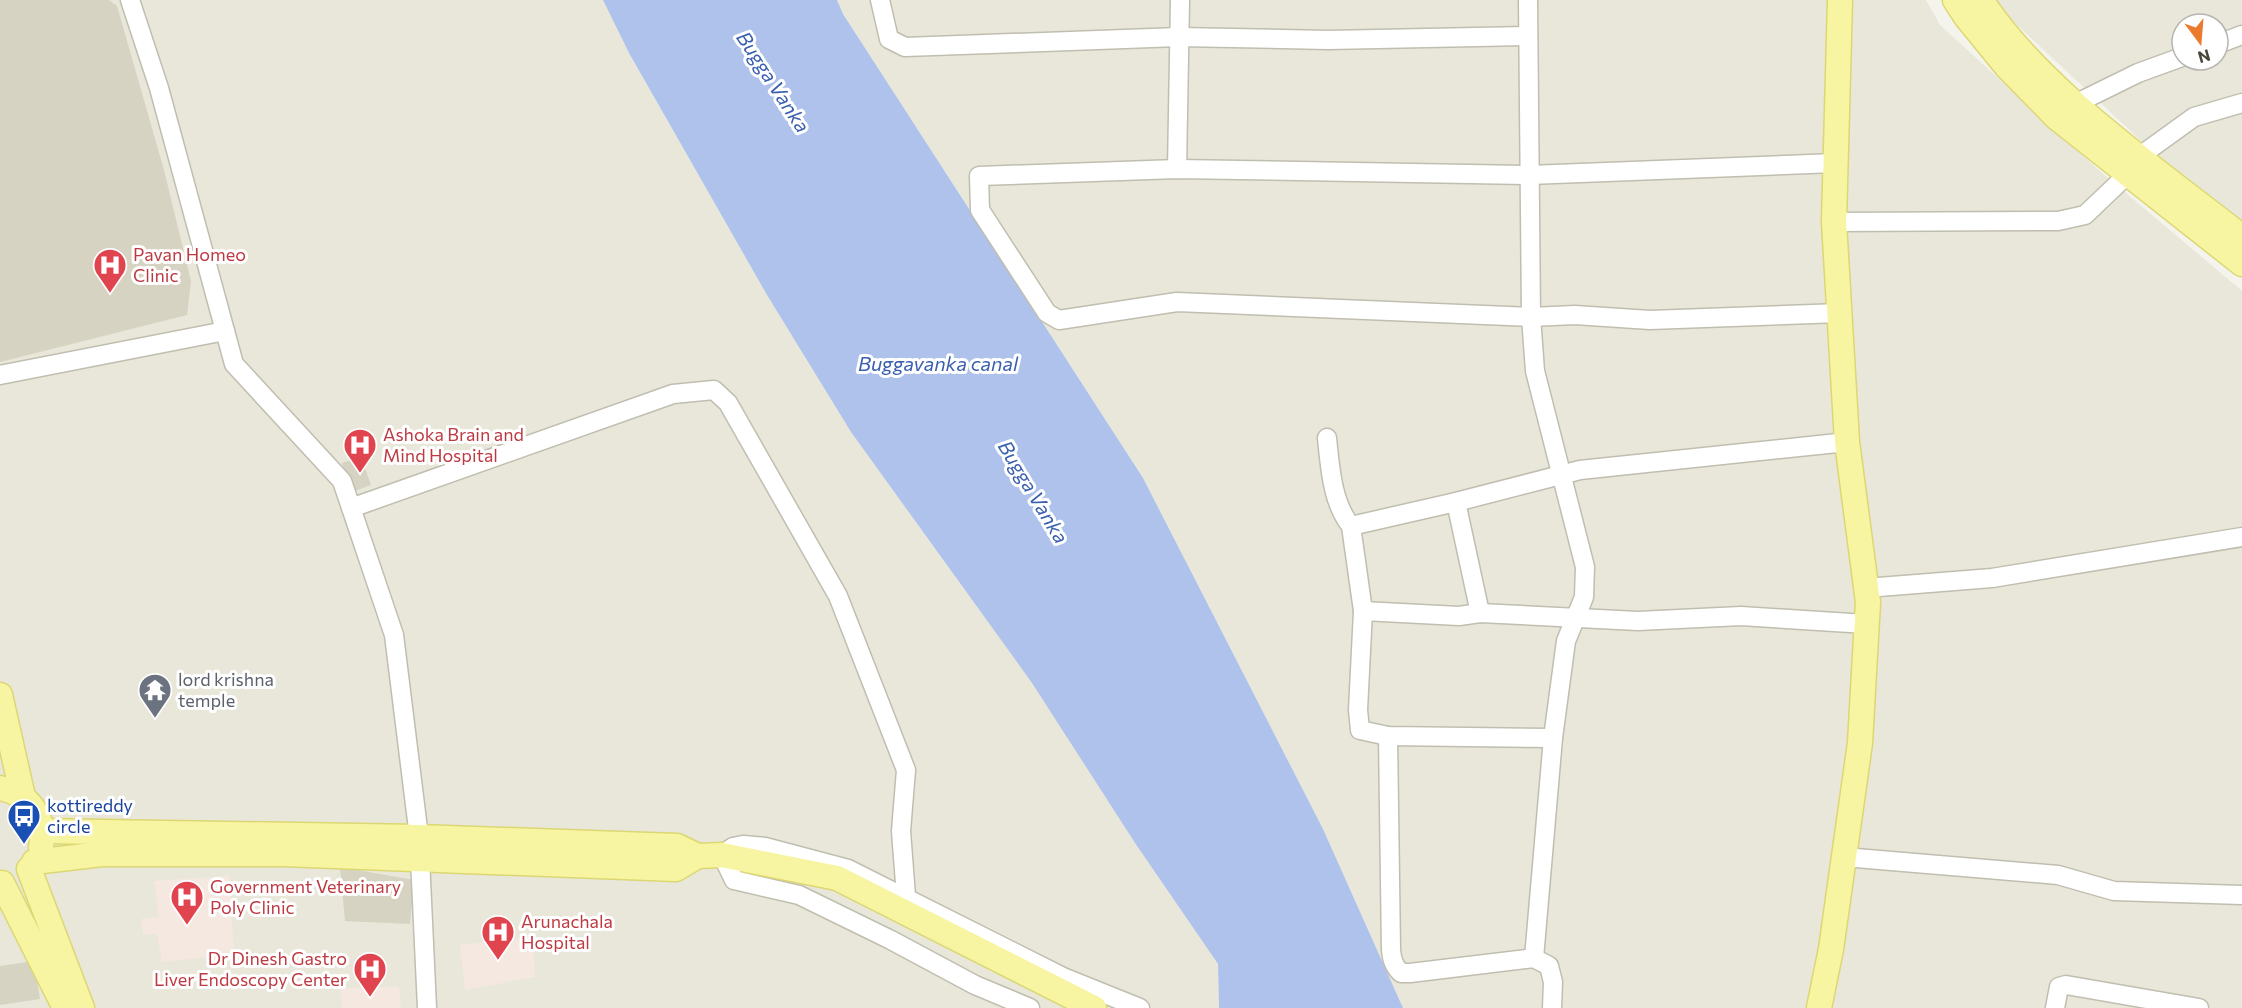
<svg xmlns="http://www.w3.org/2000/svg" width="2242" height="1008" viewBox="0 0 2242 1008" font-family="Commissioner,sans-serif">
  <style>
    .residential { fill: #e8e7da; fill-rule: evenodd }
    .medical { fill: #f4e8e1 }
    .water { fill: #aec2ec }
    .building { fill: #d6d3c2 }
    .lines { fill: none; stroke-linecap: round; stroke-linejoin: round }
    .minor-casing { stroke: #c0beaf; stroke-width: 21 }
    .major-casing { stroke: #dcd773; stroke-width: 27 }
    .minor { stroke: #fff; stroke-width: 18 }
    .major { stroke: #f7f5a2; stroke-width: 24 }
    .labels { text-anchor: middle; stroke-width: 6; stroke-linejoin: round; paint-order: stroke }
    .health-label { font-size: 18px; fill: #be3a42; stroke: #fff; text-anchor: start }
    .worship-label { font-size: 18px; fill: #5b616d; stroke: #fff; text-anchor: start }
    .transit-label { font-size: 18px; fill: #164399; stroke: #fff; text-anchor: start }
    .water-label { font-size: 20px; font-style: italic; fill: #3a5fae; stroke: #fff }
  </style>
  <rect width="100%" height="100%" fill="#f5f4ec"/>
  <!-- residential -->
  <g class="residential">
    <polygon points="0,0 603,0 629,53 767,295 851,432 1032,683 1135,843 1218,964 1219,1008 0,1008"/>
    <polygon points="837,0 1926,0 1940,25 2101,172 2242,291 2242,1008 1403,1008 1323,829 1143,478 843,14"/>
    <path d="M1994,0h248v235l-240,-224zM2182,24h36v36h-36z"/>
  </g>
  <!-- medical -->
  <g class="medical">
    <polygon points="229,876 234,954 162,962 157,934 143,934 141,919 159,916 154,881"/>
    <polygon points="533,937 535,977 465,990 460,945"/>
    <polygon points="399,987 401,1008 342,1008 340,988"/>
  </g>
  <!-- water -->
  <polygon class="water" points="603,0 837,0 843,14 1143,478 1323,829 1403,1008 1219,1008 1218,964 1135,843 1032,683 851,432 767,295 629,53"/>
  <!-- building -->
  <g class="building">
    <polygon points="0,0 109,0 117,6 164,170 191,281 187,315 0,362"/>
    <polygon points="361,457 371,485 352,492 342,463"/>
    <polygon points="340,867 414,880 410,924 345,921"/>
    <polygon points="34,961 40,999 0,1005 0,966"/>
  </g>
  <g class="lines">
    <!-- minor casing -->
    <g class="minor-casing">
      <g id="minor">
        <polyline points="130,0 159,88 234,364 342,481 394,635 419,837 427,1008"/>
        <polyline points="880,0 889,39 905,47 1179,37 1328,40 1528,36"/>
        <polyline points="1528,0 1531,317 1535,371 1585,567 1584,597 1566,641 1553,738 1534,958"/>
        <polyline points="2218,44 2242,35"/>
        <polyline points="2075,104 2138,73 2182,57"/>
        <polyline points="1835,163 1529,175 1177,169 979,176 980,210 1047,313 1059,320 1177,302 1531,317 1575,315 1650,320 1840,313"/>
        <polyline points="1177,169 1180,0"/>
        <polyline points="1834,222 2058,221 2085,215 2128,174 2140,156 2194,117 2242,103"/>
        <polyline points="0,375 225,331"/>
        <path d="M1327,438c3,29 5,65 24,88l12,85 -5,99 2,20 28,6 165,2"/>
        <polyline points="1456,502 1480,613"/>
        <polyline points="351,508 673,394 714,390 728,403 838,596 906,770 901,831 906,896"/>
        <polyline points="1351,526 1456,502 1580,470 1847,442"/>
        <polyline points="1866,588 1992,578 2242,537"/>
        <polyline points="1363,611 1459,616 1480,613 1638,621 1741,616 1866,624"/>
        <path d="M1388,736l3,214c1,10 3,16 10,23h9l124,-15 15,8 4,16 -1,26"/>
        <polyline points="1844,857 2058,875 2114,891 2242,895"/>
        <polyline points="1030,1008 975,985 891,940 799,895 734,880 722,855 733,847 743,845 765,847 848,869 1063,977 1140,1008"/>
        <polyline points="2055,1008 2059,987 2066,985 2199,1008"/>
      </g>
    </g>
    <!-- major casing -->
    <g class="major-casing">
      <g id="major">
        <polyline points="1955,0 1966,17 2006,66 2057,118 2242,264"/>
        <path d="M1981,0c62,93 174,168 261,237"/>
        <polyline points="0,695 23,797"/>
        <path d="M0,788c29,5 46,30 41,59"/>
        <polyline points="42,831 419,837 677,846 698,856 722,855 837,878 1094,1008"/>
        <polyline points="34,862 102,854 284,854 676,869 698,856"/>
        <polyline points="29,869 82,1008"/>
        <polyline points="2,883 65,1008"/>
        <polyline points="1819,1008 1831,949 1860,743 1868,602 1847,442 1834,222 1840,0"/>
      </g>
    </g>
    <!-- minor -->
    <use href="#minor" class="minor"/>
    <!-- major -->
    <use href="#major" class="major"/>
  </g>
  <!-- icons -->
  <defs>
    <g id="hospital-pin" transform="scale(1.725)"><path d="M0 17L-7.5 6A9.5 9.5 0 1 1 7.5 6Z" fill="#e0444e" stroke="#fff"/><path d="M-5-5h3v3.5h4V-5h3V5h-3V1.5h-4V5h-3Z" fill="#fff"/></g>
    <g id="temple-pin" transform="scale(1.725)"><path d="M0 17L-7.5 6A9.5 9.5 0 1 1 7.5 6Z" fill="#6b7280" stroke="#fff"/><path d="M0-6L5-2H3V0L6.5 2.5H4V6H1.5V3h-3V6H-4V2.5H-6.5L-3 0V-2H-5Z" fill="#fff"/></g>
    <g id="bus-pin" transform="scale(1.725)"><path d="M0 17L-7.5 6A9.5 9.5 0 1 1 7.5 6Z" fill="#1a4fb4" stroke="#fff"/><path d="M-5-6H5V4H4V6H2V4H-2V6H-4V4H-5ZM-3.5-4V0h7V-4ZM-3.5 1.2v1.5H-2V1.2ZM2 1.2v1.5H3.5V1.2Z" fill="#fff"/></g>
  </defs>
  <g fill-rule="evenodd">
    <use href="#hospital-pin" x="110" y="265"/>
    <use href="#hospital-pin" x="360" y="445"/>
    <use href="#temple-pin" x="155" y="690"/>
    <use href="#bus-pin" x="24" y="816"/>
    <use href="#hospital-pin" x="187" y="897"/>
    <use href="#hospital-pin" x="498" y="932"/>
    <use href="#hospital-pin" x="370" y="969"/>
  </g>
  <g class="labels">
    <!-- health labels -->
    <g class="health-label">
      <text x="133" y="261">Pavan Homeo<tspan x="133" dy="21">Clinic</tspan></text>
      <text x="383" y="441">Ashoka Brain and<tspan x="383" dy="21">Mind Hospital</tspan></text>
      <text x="210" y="893">Government Veterinary<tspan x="210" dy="21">Poly Clinic</tspan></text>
      <text x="521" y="928">Arunachala<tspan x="521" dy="21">Hospital</tspan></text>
      <text x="347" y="965" text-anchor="end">Dr Dinesh Gastro<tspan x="347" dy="21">Liver Endoscopy Center</tspan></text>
    </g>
    <!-- worship labels -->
    <g class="worship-label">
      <text x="178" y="686">lord krishna<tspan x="178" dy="21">temple</tspan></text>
    </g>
    <!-- transit labels -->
    <g class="transit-label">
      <text x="47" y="812">kottireddy<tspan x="47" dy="21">circle</tspan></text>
    </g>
    <!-- water labels -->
    <g class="water-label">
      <text transform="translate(773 82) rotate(57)" y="7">Bugga Vanka</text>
      <text x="938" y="371">Buggavanka canal</text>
      <text transform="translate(1033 492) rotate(59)" y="7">Bugga Vanka</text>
    </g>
  </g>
  <!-- north arrow -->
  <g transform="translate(2200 42) rotate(164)"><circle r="28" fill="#ffffff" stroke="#b6b5b0" stroke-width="1.5"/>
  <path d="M0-4.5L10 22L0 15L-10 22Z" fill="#ea7a2d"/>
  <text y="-9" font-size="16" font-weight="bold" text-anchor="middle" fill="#49473a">N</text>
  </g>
</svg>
